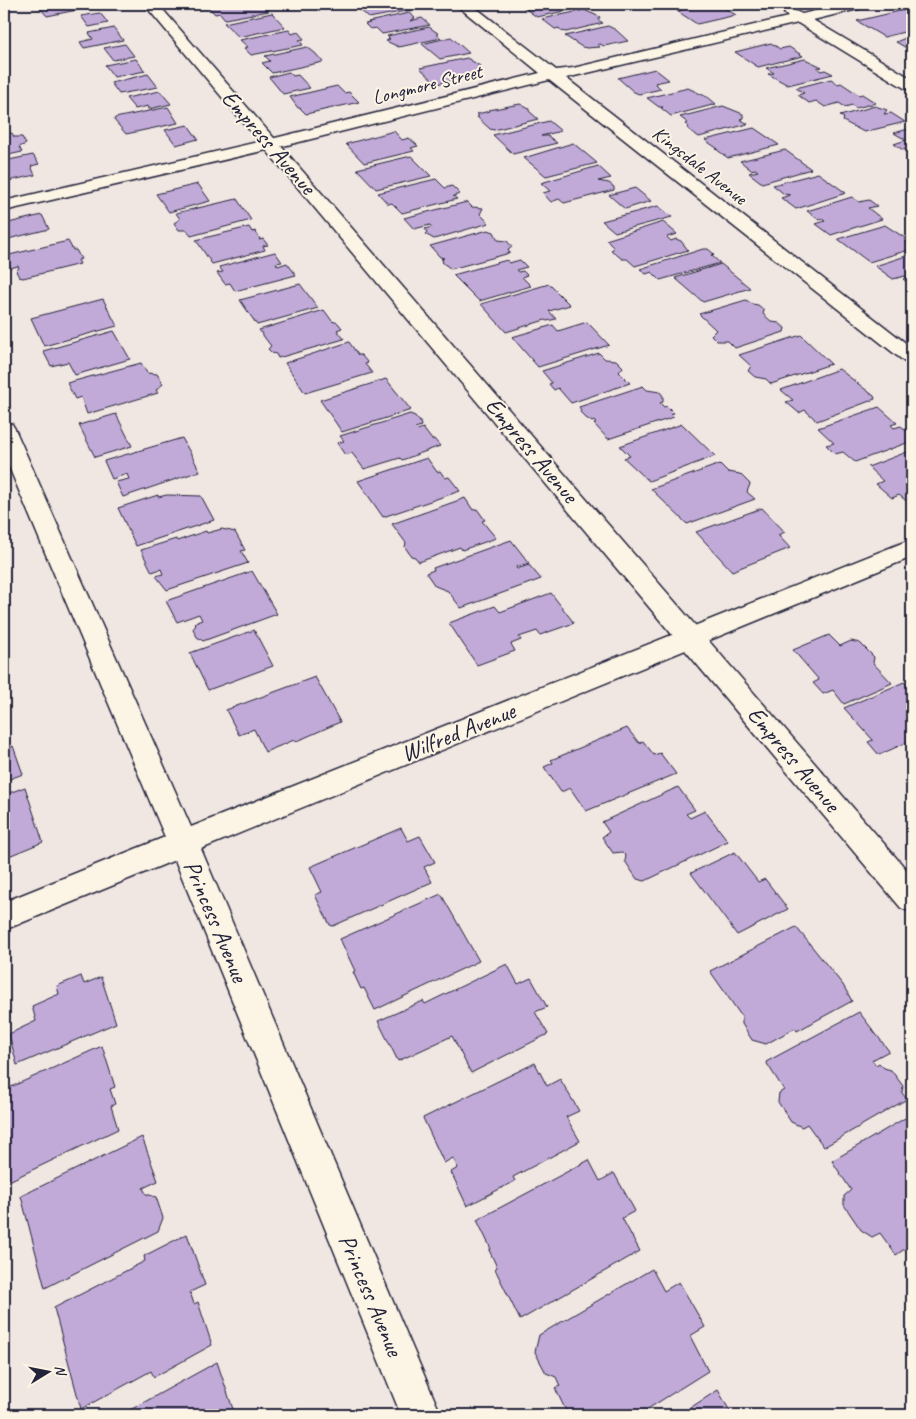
<svg xmlns="http://www.w3.org/2000/svg" width="916" height="1419" viewBox="0 0 916 1419" font-family="Caveat,sans-serif">
  <style>
    .building { fill: #c2aad8; stroke: #22223b }
    .lines { fill: none; stroke-linecap: round; stroke-linejoin: round }
    .street-casing { stroke: #22223b; stroke-width: 3 }
    .secondary-casing { stroke: #22223b; stroke-width: 3 }
    .street { fill: #fcf5e5; fill-rule: evenodd }
    .secondary { fill: #fcf5e5; fill-rule: evenodd }
    .labels { text-anchor: middle; stroke-width: 4; stroke-linejoin: round; paint-order: stroke }
    .far-street-label { font-size: 20px; fill: #22223b; stroke: #fcf5e5 }
    .street-label { font-size: 24px; fill: #22223b; stroke: #fcf5e5 }
  </style>
  <rect width="100%" height="100%" fill="#f0e6e2"/>
  <filter id="ink" filterUnits="userSpaceOnUse"><feTurbulence type="fractalNoise" baseFrequency=".02" numOctaves="2"/><feDisplacementMap in="SourceGraphic" scale="10" xChannelSelector="R" yChannelSelector="G"/><feConvolveMatrix kernelMatrix="1 2 1 2 8 2 1 2 1" color-interpolation-filters="sRGB"/></filter>
  <g filter="url(#ink)">
    <!-- building -->
    <g class="building">
      <polygon points="38,4 89,4 92,7 47,16 39,7 40,7"/>
      <polygon points="223,4 267,4 265,6 269,11 225,19 220,13 215,14 208,7"/>
      <polygon points="375,4 404,4 411,10 369,18 357,7"/>
      <polygon points="523,4 566,4 574,9 537,17 520,5"/>
      <polygon points="711,4 718,4 736,15 697,24 677,11"/>
      <polygon points="584,10 600,17 598,20 603,23 566,32 561,31 559,28 555,29 542,19"/>
      <polygon points="904,10 912,15 912,30 884,37 857,21"/>
      <polygon points="100,13 108,23 89,27 81,16"/>
      <polygon points="272,13 285,27 239,37 224,23"/>
      <polygon points="409,13 415,18 410,21 422,18 430,25 382,34 376,28 370,29 365,24 370,23 368,22"/>
      <polygon points="608,26 616,30 628,41 604,46 600,44 597,45 600,47 587,48 582,47 565,36"/>
      <polygon points="429,27 439,34 436,34 441,38 399,47 386,41 390,39 387,36"/>
      <polygon points="114,28 123,40 84,48 80,42 93,39 89,33"/>
      <polygon points="289,30 292,34 298,32 304,39 299,40 303,45 251,55 244,48 248,47 240,40"/>
      <polygon points="910,36 912,38 912,51 896,42"/>
      <polygon points="451,37 469,53 440,59 422,44"/>
      <polygon points="771,43 780,49 789,47 803,56 758,67 735,52"/>
      <polygon points="125,44 134,56 113,60 104,48"/>
      <polygon points="307,47 315,53 323,62 272,73 262,63 270,61 265,56"/>
      <polygon points="467,58 480,66 477,67 483,72 465,75 468,77 459,79 457,77 456,78 457,79 437,84 420,68"/>
      <polygon points="136,59 145,71 114,77 105,65"/>
      <polygon points="805,59 822,67 817,68 821,71 825,70 833,74 788,85 768,74 774,73 766,68"/>
      <polygon points="655,69 669,80 655,83 661,89 639,94 634,92 618,78"/>
      <polygon points="289,72 293,76 298,75 310,88 283,94 269,77"/>
      <polygon points="148,74 158,87 119,94 111,83"/>
      <polygon points="831,79 838,84 841,83 859,95 862,94 876,103 856,108 852,105 845,107 839,103 825,107 816,101 809,103 798,95 804,93 796,88"/>
      <polygon points="337,86 344,93 349,92 359,102 306,114 300,108 298,108 290,97"/>
      <polygon points="688,88 709,98 716,104 671,116 661,108 663,107 659,107 647,98"/>
      <polygon points="160,91 171,104 149,109 148,106 135,109 126,98"/>
      <polygon points="520,104 529,109 529,111 538,119 494,130 490,129 477,117 479,116 477,114 490,111 489,110"/>
      <polygon points="723,106 743,114 743,118 740,119 748,124 699,137 687,128 689,127 685,124 688,123 680,117"/>
      <polygon points="875,106 887,110 884,114 885,114 891,113 905,122 864,132 843,121 844,118 840,116"/>
      <polygon points="168,107 178,123 126,134 114,120 115,118"/>
      <polygon points="549,121 561,131 541,136 548,136 557,143 513,154 493,135"/>
      <polygon points="188,125 198,139 176,145 165,130"/>
      <polygon points="754,128 779,145 728,158 716,149 718,149 705,140"/>
      <polygon points="912,128 912,147 903,150 894,144 906,140 894,133"/>
      <polygon points="394,131 402,140 409,138 418,146 411,148 414,151 364,163 346,144"/>
      <polygon points="12,133 14,137 22,137 26,144 19,147 22,152 4,156 4,135"/>
      <polygon points="573,143 597,163 546,176 524,158"/>
      <polygon points="785,150 811,169 762,183 749,173 758,171 755,169 751,170 740,161"/>
      <polygon points="33,155 39,164 31,166 35,175 4,182 4,161"/>
      <polygon points="411,156 431,176 376,189 357,169"/>
      <polygon points="598,166 611,178 598,181 609,183 614,187 614,190 564,203 559,199 551,202 543,193 550,191 541,183"/>
      <polygon points="818,173 846,193 796,209 781,198 790,195 784,194 773,185"/>
      <polygon points="436,179 445,188 452,186 460,194 453,196 457,199 402,213 392,203 388,204 378,193"/>
      <polygon points="198,184 210,201 169,212 156,194"/>
      <polygon points="635,188 651,201 625,209 609,195"/>
      <polygon points="852,197 859,202 869,200 877,206 868,208 882,219 831,235 816,224 825,221 822,219 819,220 807,211"/>
      <polygon points="237,199 251,220 191,236 187,230 179,230 174,223 180,219 176,213"/>
      <polygon points="467,202 472,207 483,208 480,214 489,223 434,239 425,234 427,232 425,229 432,227 430,225 414,229 404,218"/>
      <polygon points="658,206 672,217 615,232 602,221"/>
      <polygon points="42,215 49,229 4,240 4,224"/>
      <polygon points="663,222 677,234 667,237 671,241 676,239 681,241 688,250 635,266 627,259 622,259 611,250 614,248 606,240"/>
      <polygon points="885,225 905,238 905,241 912,245 912,249 869,262 838,239"/>
      <polygon points="249,227 252,232 255,231 260,239 259,240 263,239 268,245 263,246 265,250 212,264 196,240"/>
      <polygon points="488,230 494,232 498,240 507,241 512,247 508,250 510,253 451,269 442,262 443,260 441,259 444,258 440,257 430,246"/>
      <polygon points="68,241 73,250 76,250 81,259 78,260 80,264 23,278 19,277 16,271 19,268 18,266 10,268 5,256"/>
      <polygon points="703,249 708,249 714,254 711,255 720,263 660,280 652,272 646,274 640,269"/>
      <polygon points="275,252 282,262 276,263 278,266 287,263 296,275 235,291 230,283 225,284 217,273 223,272 219,267"/>
      <polygon points="912,254 912,286 903,279 907,278 905,276 893,279 875,266"/>
      <polygon points="507,260 509,263 520,260 527,267 516,270 518,272 523,271 527,275 522,277 531,286 479,301 453,275"/>
      <polygon points="721,264 750,288 703,302 675,278"/>
      <polygon points="300,284 318,308 257,325 240,300"/>
      <polygon points="549,284 570,305 549,311 556,319 547,321 545,320 506,332 481,304"/>
      <polygon points="103,299 117,326 44,346 31,318"/>
      <polygon points="746,300 752,304 758,305 764,310 763,314 772,322 779,323 785,328 784,332 735,348 728,341 717,341 711,335 716,330 699,314"/>
      <polygon points="324,310 332,321 338,323 342,328 337,330 344,339 278,358 276,354 272,353 268,349 271,346 259,330"/>
      <polygon points="587,322 609,345 538,367 512,337 553,325 558,331"/>
      <polygon points="114,331 130,359 75,375 68,362 51,366 43,351"/>
      <polygon points="801,335 831,364 771,384 766,379 755,377 748,371 751,366 739,355"/>
      <polygon points="349,342 358,355 361,355 368,363 365,364 372,373 305,393 285,363"/>
      <polygon points="599,353 605,359 616,360 623,367 619,372 630,383 571,403 558,388 554,390 549,384 552,383 542,371"/>
      <polygon points="141,363 147,373 157,374 163,384 156,390 158,393 87,414 81,397 75,399 67,383"/>
      <polygon points="839,369 874,396 875,399 817,421 805,410 799,413 786,402 793,400 781,390"/>
      <polygon points="386,379 411,410 342,432 320,400"/>
      <polygon points="643,386 647,390 660,392 663,396 663,402 660,403 664,407 667,406 674,413 671,414 674,417 608,439 594,424 596,423 594,421 592,422 586,418 580,412 581,410 579,407"/>
      <polygon points="879,407 897,423 891,425 894,428 901,426 912,436 912,441 855,462 843,452 835,454 826,445 834,443 818,428"/>
      <polygon points="116,414 132,446 95,457 79,425"/>
      <polygon points="410,414 415,416 420,422 421,426 415,428 417,430 423,428 432,440 434,439 440,446 402,460 400,458 364,469 352,453 345,455 337,443 344,441 340,436"/>
      <polygon points="682,424 715,456 649,481 624,458 630,456 620,446"/>
      <polygon points="182,438 200,471 123,497 116,482 129,479 127,474 112,479 104,461"/>
      <polygon points="912,450 912,502 909,503 899,495 892,498 876,484 883,481 868,467"/>
      <polygon points="427,458 437,472 440,471 445,478 449,477 460,491 383,517 358,481"/>
      <polygon points="720,464 728,472 740,474 750,484 747,492 755,499 687,524 651,489"/>
      <polygon points="158,495 158,497 167,495 201,496 214,520 136,546 118,508"/>
      <polygon points="465,498 473,510 477,509 485,520 482,521 496,538 462,550 460,547 419,562 415,557 411,556 405,547 406,543 392,524"/>
      <polygon points="762,508 785,532 778,535 790,548 732,571 696,532"/>
      <polygon points="222,529 235,532 245,550 241,551 248,563 167,590 156,576 163,574 161,569 152,572 141,550 176,539 177,541 206,531 207,533"/>
      <polygon points="511,540 529,563 516,567 517,569 529,565 541,579 461,608 448,591 435,586 426,573 434,570 433,568"/>
      <polygon points="252,571 277,614 203,641 197,637 193,629 196,625 194,623 202,620 199,614 177,622 166,601"/>
      <polygon points="551,593 574,623 540,635 537,631 519,637 521,640 511,644 515,651 477,665 449,623 495,606 500,612"/>
      <polygon points="254,630 273,666 208,690 190,653"/>
      <polygon points="829,635 840,646 851,641 860,643 874,657 873,663 892,683 844,704 833,690 823,694 813,683 819,680 793,650"/>
      <polygon points="315,677 340,722 295,742 294,740 265,752 254,729 239,735 226,710"/>
      <polygon points="904,682 912,691 912,740 879,755 868,742 873,740 844,708"/>
      <polygon points="627,728 639,743 643,741 654,755 660,753 676,774 586,811 570,788 561,792 544,767 553,763 551,760"/>
      <polygon points="4,743 6,749 13,746 23,774 4,781"/>
      <polygon points="25,787 43,842 4,858 4,795"/>
      <polygon points="678,787 695,810 686,814 690,818 705,811 728,841 645,881 637,879 625,861 626,856 622,852 613,853 602,837 609,832 602,822"/>
      <polygon points="401,828 408,841 420,836 435,862 424,867 432,882 333,926 330,925 315,895 322,892 310,867"/>
      <polygon points="735,852 758,882 765,879 788,909 737,935 691,873"/>
      <polygon points="441,894 479,961 375,1010 364,988 361,989 353,972 355,971 340,939"/>
      <polygon points="796,927 843,985 852,1001 797,1031 795,1028 766,1044 752,1040 742,1024 742,1017 710,971"/>
      <polygon points="507,964 518,984 531,978 547,1007 535,1012 548,1034 471,1073 452,1036 398,1061 378,1021 423,1001 425,1004"/>
      <polygon points="81,976 84,984 101,977 116,1023 17,1065 9,1034 36,1021 32,1006 59,994 57,986"/>
      <polygon points="859,1012 889,1051 872,1060 876,1065 879,1063 884,1068 891,1070 903,1086 902,1093 907,1099 824,1147 807,1124 802,1127 791,1122 778,1102 779,1093 784,1090 766,1062"/>
      <polygon points="102,1046 115,1087 110,1089 115,1104 111,1106 118,1129 9,1181 4,1161 4,1090"/>
      <polygon points="535,1063 547,1086 560,1079 579,1111 566,1117 580,1141 513,1177 515,1181 467,1206 451,1172 458,1168 453,1158 444,1163 423,1118"/>
      <polygon points="912,1114 912,1244 896,1255 880,1233 872,1237 861,1230 844,1205 844,1196 851,1190 832,1161"/>
      <polygon points="142,1137 158,1181 143,1188 146,1194 156,1197 163,1218 158,1231 45,1288 21,1196"/>
      <polygon points="589,1160 600,1181 614,1173 635,1211 622,1218 640,1251 520,1320 495,1269 497,1267 489,1250 491,1249 477,1220"/>
      <polygon points="187,1234 205,1285 190,1292 194,1304 198,1302 212,1345 154,1377 151,1371 81,1409 54,1308 145,1261 144,1256"/>
      <polygon points="652,1269 664,1291 679,1282 705,1327 690,1336 708,1371 638,1415 568,1415 555,1388 560,1386 556,1377 546,1373 535,1352 539,1335"/>
      <polygon points="217,1362 235,1415 121,1415"/>
      <polygon points="718,1390 732,1415 679,1415"/>
    </g>
    <g class="lines">
      <!-- street casing -->
      <g class="street-casing">
        <g id="street">
          <polygon points="455,4 471,4 556,70 573,68 788,17 784,13 786,10 791,9 802,14 844,4 868,4 866,7 813,20 912,79 912,91 906,89 798,23 566,78 912,348 912,364 905,362 549,80 271,149 4,211 4,201 271,139 540,73"/>
          <polygon points="4,422 12,424 15,429 191,827 912,539 912,557 201,849 441,1415 401,1415 175,860 4,930 4,902 165,837 4,455"/>
        </g>
      </g>
      <!-- secondary casing -->
      <g class="secondary-casing">
        <polygon id="secondary" points="144,4 158,4 912,876 912,912 901,908"/>
      </g>
      <!-- street -->
      <use href="#street" class="street"/>
      <!-- secondary -->
      <use href="#secondary" class="secondary"/>
    </g>
  </g>
  <g class="labels">
    <!-- far-street labels -->
    <g class="far-street-label">
      <text transform="translate(427 84) rotate(-14)" y="7">Longmore Street</text>
      <text transform="translate(700 165) rotate(38)" y="7">Kingsdale Avenue</text>
    </g>
    <!-- street labels -->
    <g class="street-label">
      <text transform="translate(269 142) rotate(49)" y="8">Empress Avenue</text>
      <text transform="translate(532 450) rotate(50)" y="8">Empress Avenue</text>
      <text transform="translate(458 732) rotate(-22)" y="8">Wilfred Avenue</text>
      <text transform="translate(794 759) rotate(50)" y="8">Empress Avenue</text>
      <text transform="translate(216 921) rotate(67)" y="8">Princess Avenue</text>
      <text transform="translate(371 1295) rotate(67)" y="8">Princess Avenue</text>
    </g>
  </g>
  <!-- margin -->
  <rect width="916" height="1419" fill="none" stroke="#fcf5e5" stroke-width="20"/>
  <rect x="10" y="10" width="896" height="1399" fill="none" stroke="#22223b" stroke-width="2" filter="url(#ink)"/>
  <!-- north arrow -->
  <g transform="translate(48 1372) rotate(80)" stroke="#fcf5e5" stroke-width="4" paint-order="stroke">
  <path d="M0-4L9 19L0 12L-9 19Z" fill="#22223b"/>
  <text y="-8" font-size="14" font-weight="bold" text-anchor="middle" fill="#22223b">N</text>
  </g>
</svg>
